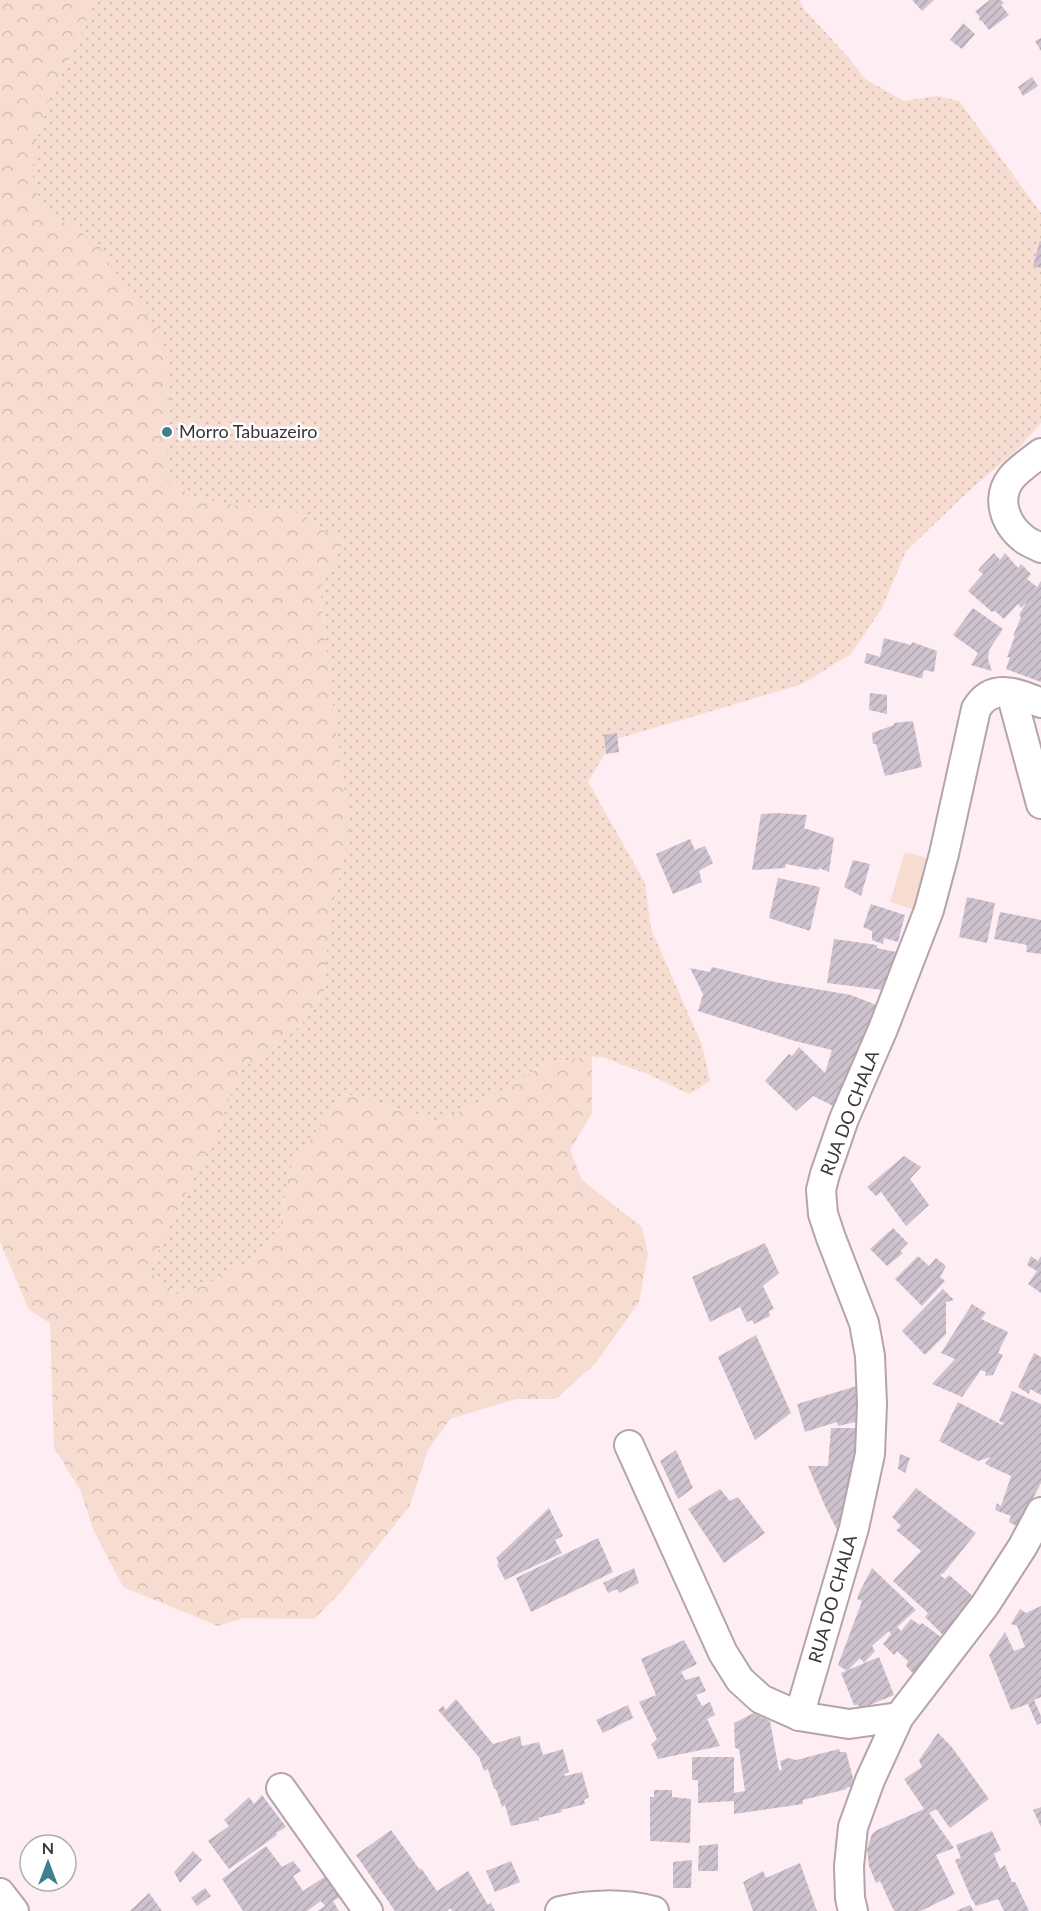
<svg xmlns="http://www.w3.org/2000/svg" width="1041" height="1911" viewBox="0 0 1041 1911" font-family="Lato,sans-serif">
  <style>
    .grass { fill: url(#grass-dots) }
    .forest { fill: url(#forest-crowns) }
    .garden { fill: #f7ddd1 }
    .building { fill: url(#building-hatch) }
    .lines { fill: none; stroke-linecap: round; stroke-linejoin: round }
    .minor-casing { stroke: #b5a4ab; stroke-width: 32 }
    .minor { stroke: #fff; stroke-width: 28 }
    .poi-dot { fill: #3d8190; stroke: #fff; stroke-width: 2 }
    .labels { text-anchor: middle; stroke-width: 5; stroke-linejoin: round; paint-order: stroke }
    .poi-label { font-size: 18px; fill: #3c3538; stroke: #fff; text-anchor: start }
    .street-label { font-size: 18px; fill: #3c3538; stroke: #fff }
  </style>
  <defs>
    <pattern id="grass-dots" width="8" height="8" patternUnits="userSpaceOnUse" patternTransform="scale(1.5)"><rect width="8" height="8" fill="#f7ddd1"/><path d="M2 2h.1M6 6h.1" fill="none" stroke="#d5beb4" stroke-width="1.8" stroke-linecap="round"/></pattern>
    <pattern id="forest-crowns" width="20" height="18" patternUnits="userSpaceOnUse" patternTransform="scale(1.5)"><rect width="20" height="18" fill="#f7ddd1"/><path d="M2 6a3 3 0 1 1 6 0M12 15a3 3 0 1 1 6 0" fill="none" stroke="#d5beb4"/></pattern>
    <pattern id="building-hatch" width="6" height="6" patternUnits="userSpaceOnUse" patternTransform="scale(1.5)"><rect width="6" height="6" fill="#cdc2ce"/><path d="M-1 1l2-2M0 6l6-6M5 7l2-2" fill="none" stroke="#b1a7b2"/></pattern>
  </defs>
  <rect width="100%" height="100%" fill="#ffedf4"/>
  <!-- grass -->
  <polygon class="grass" points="93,0 800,0 804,9 849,58 865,79 904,101 937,96 959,101 1041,213 1041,423 1019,448 970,490 906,551 882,608 851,654 802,684 756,698 613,740 588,782 645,883 651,929 702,1045 710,1081 689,1094 650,1075 599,1056 599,1058 592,1056 544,1064 507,1089 439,1121 343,1093 290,1169 280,1227 256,1257 213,1281 180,1296 150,1272 167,1230 217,1132 241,1069 275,1048 303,1023 324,991 329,921 350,830 333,709 320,588 343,543 300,513 252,508 195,498 168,480 169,386 116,275 99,248 76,228 49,214 33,187 33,157 40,127 50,97 77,43 91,10"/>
  <!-- forest -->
  <polygon class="forest" points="0,0 93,0 91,10 77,43 50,97 40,127 33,157 33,187 49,214 76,228 100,248 116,275 156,326 166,356 169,386 168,480 195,498 252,508 300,513 343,543 320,588 333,709 350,830 329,921 324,991 303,1023 275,1048 241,1069 217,1132 167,1230 150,1272 180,1296 213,1281 256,1257 280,1227 290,1169 343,1093 439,1121 507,1089 544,1064 592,1056 592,1113 570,1150 582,1180 642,1227 648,1254 639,1302 596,1363 556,1399 516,1399 450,1419 428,1450 409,1507 341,1592 314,1619 244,1618 218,1626 123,1587 93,1529 81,1492 54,1447 50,1323 29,1310 0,1242"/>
  <!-- garden -->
  <polygon class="garden" points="905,852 935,860 923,913 890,902"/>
  <!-- building -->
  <g class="building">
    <polygon points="912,0 934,0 922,11"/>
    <polygon points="990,0 1001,0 1004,3 1001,5 1009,15 989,30 981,20 981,21 979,20 980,17 975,11"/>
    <polygon points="963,23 975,34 962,49 950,40"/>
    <polygon points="1041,38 1041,51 1035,41"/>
    <polygon points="1032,77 1038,86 1023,96 1018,87"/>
    <polygon points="1040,241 1041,241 1041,268 1033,266"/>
    <polygon points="994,553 1000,560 1005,553 1018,568 1021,564 1031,574 1027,579 1037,587 1041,581 1041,682 1006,669 1010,657 1007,657 1015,636 1013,636 1021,617 1019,615 1027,601 1021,608 1018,604 1004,619 995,611 992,612 968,591 983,574 978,570"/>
    <polygon points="973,608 1003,629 989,650 988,659 992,671 971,665 978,653 953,635"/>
    <polygon points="884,638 911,645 912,642 937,651 934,672 924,670 922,678 919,678 864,663 867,653 880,657"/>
    <polygon points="870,693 887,695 887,714 869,710"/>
    <polygon points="913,721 922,767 885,776 876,744 873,744 872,733 894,725 894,723"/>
    <polygon points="617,733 619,752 606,754 604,735"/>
    <polygon points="776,813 807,815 804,828 834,838 829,872 819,868 818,870 786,864 785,868 752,870 761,814"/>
    <polygon points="690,839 695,850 705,846 713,863 699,871 702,882 673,894 656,854"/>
    <polygon points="853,860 870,864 861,896 844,887"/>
    <polygon points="778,878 820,887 810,931 769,918"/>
    <polygon points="967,897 995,903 987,943 959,937"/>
    <polygon points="871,904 905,915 898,942 884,938 883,944 872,940 872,931 863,927"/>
    <polygon points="1000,912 1041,920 1041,954 1026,952 1027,945 994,939"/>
    <polygon points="834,939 877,945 877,948 896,952 883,990 827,983"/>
    <polygon points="712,967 775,982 851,995 879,1006 835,1107 813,1096 796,1111 765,1081 789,1054 792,1056 799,1047 825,1073 832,1050 795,1041 698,1011 703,994 690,968 710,972"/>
    <polygon points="904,1156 921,1167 910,1179 929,1205 906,1226 881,1192 876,1196 867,1187"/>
    <polygon points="893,1228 908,1243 900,1251 903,1253 887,1266 870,1249"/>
    <polygon points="765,1243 779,1273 763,1286 774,1309 769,1311 770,1316 754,1324 752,1320 747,1322 740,1307 710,1322 692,1277"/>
    <polygon points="918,1256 929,1266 936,1258 946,1266 940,1277 945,1281 922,1306 895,1279"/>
    <polygon points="1031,1256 1038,1261 1041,1256 1041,1293 1028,1284 1037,1271 1027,1265"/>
    <polygon points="943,1289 954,1300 946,1302 946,1334 925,1355 902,1331"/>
    <polygon points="972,1304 986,1313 981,1319 1008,1332 998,1353 1003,1355 993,1375 985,1376 986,1372 981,1370 962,1397 932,1384 955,1359 941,1353"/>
    <polygon points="756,1335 791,1413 755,1440 718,1357"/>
    <polygon points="1034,1353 1041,1357 1041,1395 1030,1389 1029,1394 1018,1387"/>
    <polygon points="857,1386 864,1420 838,1426 837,1422 805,1432 797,1404"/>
    <polygon points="1012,1391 1041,1404 1041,1483 1018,1527 1009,1522 1011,1516 995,1510 997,1503 1001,1506 1011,1476 987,1465 985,1463 991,1457 978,1461 939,1441 958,1402 1002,1425 1004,1423 999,1421"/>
    <polygon points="831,1428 866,1428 844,1544 825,1506 808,1466 828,1466"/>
    <polygon points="676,1450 693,1488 678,1499 660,1461"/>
    <polygon points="900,1454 910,1458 905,1473 898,1469"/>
    <polygon points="916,1488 976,1533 944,1573 940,1575 945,1579 949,1575 975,1598 951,1643 925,1617 928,1613 893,1581 921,1551 896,1530 901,1526 892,1517"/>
    <polygon points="720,1489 730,1501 738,1497 765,1533 724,1563 688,1509"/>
    <polygon points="549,1508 563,1536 555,1540 562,1553 505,1580 497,1565 499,1563 496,1558"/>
    <polygon points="598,1538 613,1572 531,1612 516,1578"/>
    <polygon points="634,1568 639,1583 619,1593 617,1589 608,1593 603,1583"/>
    <polygon points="872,1568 916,1610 897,1627 901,1631 911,1619 920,1625 922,1623 945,1640 918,1678 906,1666 908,1661 897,1651 894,1655 883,1644 891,1634 889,1631 872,1646 875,1651 864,1663 860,1658 847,1671 838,1665 862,1601 857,1599 859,1593"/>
    <polygon points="1041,1606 1041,1697 1034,1700 1041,1716 1041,1723 1037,1725 1028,1704 1011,1710 989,1655 1005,1632 1014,1651 1025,1647 1017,1626 1011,1624 1020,1609 1026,1613"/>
    <polygon points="684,1640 697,1664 681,1672 686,1680 699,1676 706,1691 696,1695 702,1706 710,1702 715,1715 707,1719 720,1746 658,1759 651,1744 657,1739 639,1702 656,1695 641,1659"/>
    <polygon points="879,1657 894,1695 860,1709 858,1705 854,1705 841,1673"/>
    <polygon points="456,1699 493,1744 520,1736 522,1746 539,1742 543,1755 563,1749 569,1772 564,1774 565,1776 582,1772 589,1797 584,1800 585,1804 561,1810 562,1812 538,1818 539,1820 511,1826 505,1805 502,1807 496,1789 494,1789 488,1769 484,1771 479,1757 438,1710 443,1706 446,1710"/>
    <polygon points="628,1705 633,1718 603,1733 596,1720"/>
    <polygon points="754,1713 770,1721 779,1770 782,1770 780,1761 789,1758 796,1760 839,1749 840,1752 846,1752 855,1785 846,1788 847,1789 803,1800 803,1804 734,1814 734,1801 698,1803 698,1780 692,1780 692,1757 734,1757 734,1793 745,1791 739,1749 735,1748 734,1723"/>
    <polygon points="938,1733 951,1746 989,1799 950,1828 936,1809 929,1813 954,1848 936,1855 955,1894 921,1911 894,1911 880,1881 876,1883 869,1866 867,1849 872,1834 877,1830 924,1809 904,1779 922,1767 919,1760"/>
    <polygon points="654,1790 672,1790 672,1797 691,1799 690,1843 650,1841 650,1797 654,1797"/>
    <polygon points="262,1795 286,1827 276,1833 277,1835 229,1869 208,1841 229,1826 224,1820 249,1797 254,1804"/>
    <polygon points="1041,1807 1041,1827 1033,1810"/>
    <polygon points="391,1830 420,1870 421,1868 437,1891 468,1871 488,1905 491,1903 495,1911 452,1911 450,1908 447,1911 395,1911 356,1855"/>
    <polygon points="992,1831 1001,1850 994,1854 1000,1869 1005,1865 1012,1882 1015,1882 1029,1911 1004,1911 998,1899 976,1906 971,1898 955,1860 961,1858 956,1845"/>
    <polygon points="718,1844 718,1871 698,1871 699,1846"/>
    <polygon points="266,1846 282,1867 293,1861 301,1871 293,1876 303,1891 329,1874 343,1895 333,1901 339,1911 317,1911 325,1906 321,1901 307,1911 243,1911 222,1879"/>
    <polygon points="193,1851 202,1860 180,1883 174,1872"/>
    <polygon points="692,1860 691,1888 673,1888 673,1862"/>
    <polygon points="511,1861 520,1882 495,1892 486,1871"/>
    <polygon points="800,1863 817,1911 753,1911 743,1882 763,1871 766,1878"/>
    <polygon points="205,1888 211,1896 197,1906 191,1898"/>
    <polygon points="149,1893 162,1911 130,1911"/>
    <polygon points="970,1905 974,1911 956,1911"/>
  </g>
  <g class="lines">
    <!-- minor casing -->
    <g class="minor-casing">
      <g id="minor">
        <path d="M1041,453c-9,7 -21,15 -29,24 -17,21 -7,47 12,62 5,4 12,6 17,9"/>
        <polyline points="1011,693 1041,804"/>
        <polyline points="629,1445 723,1653 740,1680 761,1699 799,1716 849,1724 899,1717"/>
        <path d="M799,1716l55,-188 16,-74 2,-50 -2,-48 -6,-33 -33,-85 -8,-24 -2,-24 4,-16 19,-55 39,-90 46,-119 15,-56 32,-145c16,-27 42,-16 65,-6"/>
        <polyline points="281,1788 368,1911"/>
        <polyline points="0,1893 14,1911"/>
        <path d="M560,1911c29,-7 64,-8 94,0"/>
        <polyline points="853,1911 850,1898 849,1866 853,1827 870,1780 899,1717 985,1605 1023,1546 1041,1512"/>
      </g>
    </g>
    <!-- minor -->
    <use href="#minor" class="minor"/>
  </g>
  <!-- markers -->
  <circle class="poi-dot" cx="167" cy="432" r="6"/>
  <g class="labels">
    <!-- poi labels -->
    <g class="poi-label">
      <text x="179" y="438">Morro Tabuazeiro</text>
    </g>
    <!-- street labels -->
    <g class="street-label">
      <text transform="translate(850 1113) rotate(-69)" y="6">RUA DO CHALA</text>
      <text transform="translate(833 1599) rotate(-74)" y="6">RUA DO CHALA</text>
    </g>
  </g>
  <!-- north arrow -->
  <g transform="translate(48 1863)"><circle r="28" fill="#ffffff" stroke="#b1aeaf" stroke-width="1.5"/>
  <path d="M0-4.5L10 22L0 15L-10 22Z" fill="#3d8190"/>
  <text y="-9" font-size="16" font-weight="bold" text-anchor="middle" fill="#3c3538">N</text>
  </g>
</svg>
